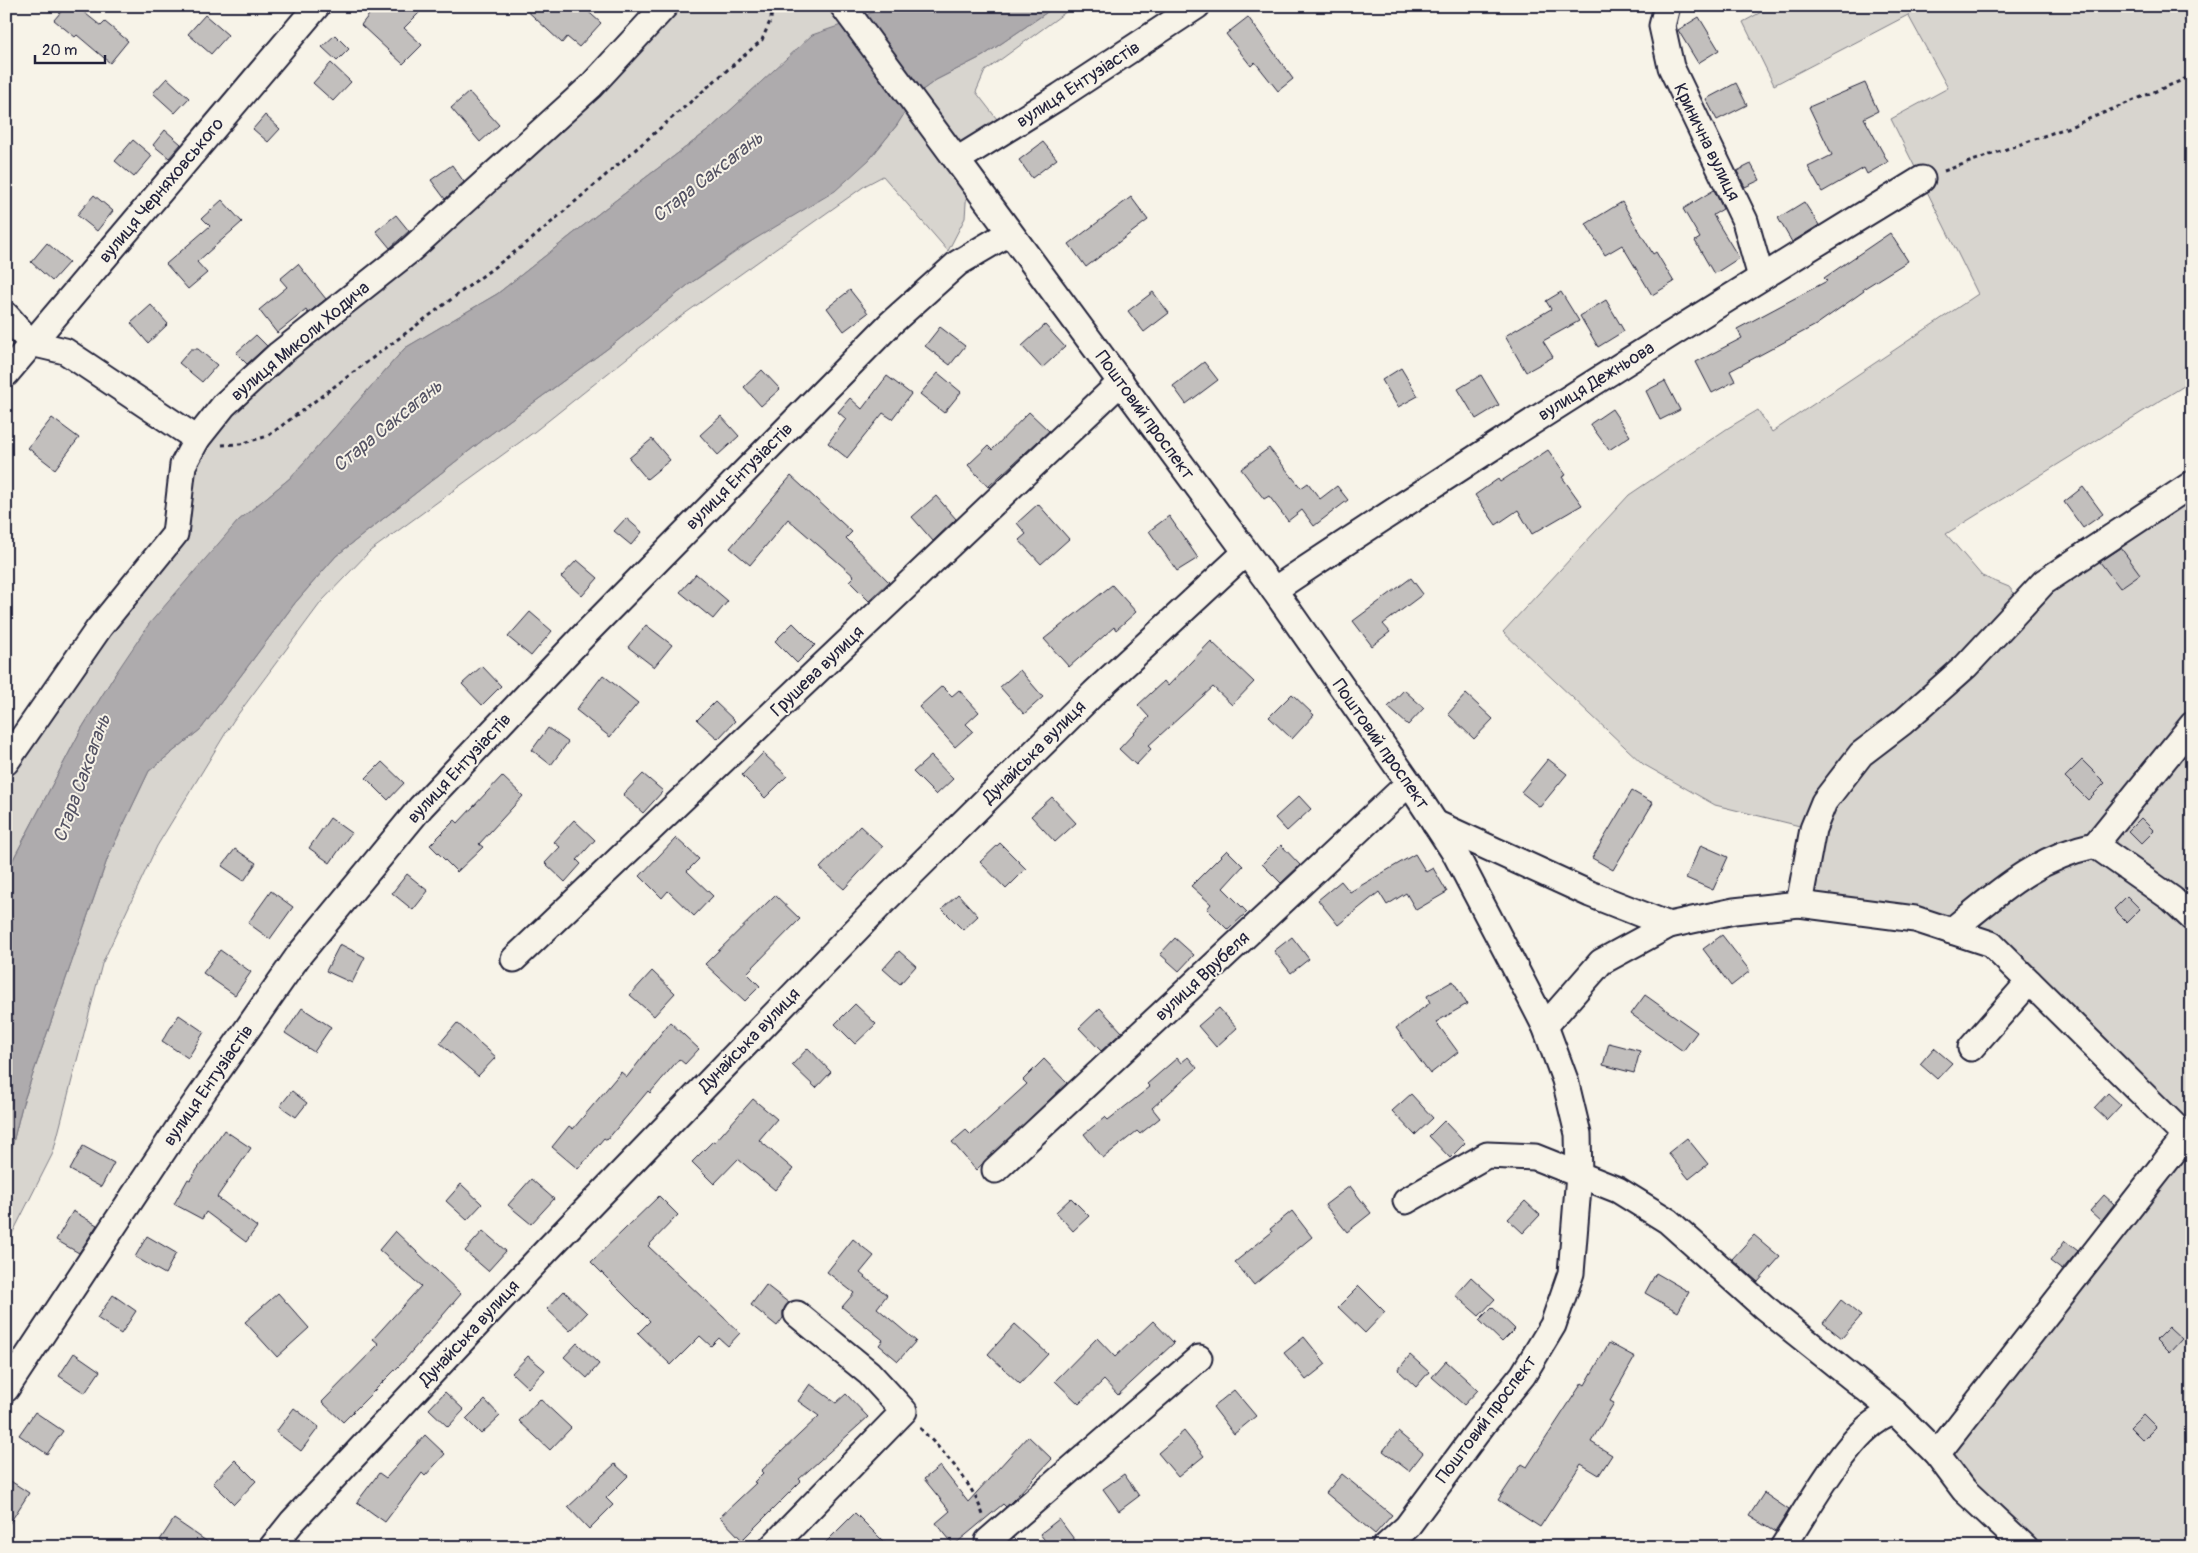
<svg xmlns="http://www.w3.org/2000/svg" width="2198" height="1553" viewBox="0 0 2198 1553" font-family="Pangolin,sans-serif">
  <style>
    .green { fill: #d8d5cf; stroke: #7d7c85 }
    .water { fill: #aeabad; stroke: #76747f }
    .building { fill: #c2bfbd; stroke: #22223b }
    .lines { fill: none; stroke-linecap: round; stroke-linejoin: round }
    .minor-casing { stroke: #22223b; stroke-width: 29 }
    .path { stroke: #22223b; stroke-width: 3; stroke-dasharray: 4 4; stroke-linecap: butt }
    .minor { stroke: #f7f3e8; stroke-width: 25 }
    .labels { text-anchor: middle; stroke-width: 4; stroke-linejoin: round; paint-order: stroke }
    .street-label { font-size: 18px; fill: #22223b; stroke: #f7f3e8 }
    .water-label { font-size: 19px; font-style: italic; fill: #535263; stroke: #f7f3e8 }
  </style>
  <rect width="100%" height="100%" fill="#f7f3e8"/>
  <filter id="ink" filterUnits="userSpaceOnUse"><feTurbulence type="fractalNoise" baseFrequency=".02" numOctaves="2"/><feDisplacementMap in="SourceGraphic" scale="10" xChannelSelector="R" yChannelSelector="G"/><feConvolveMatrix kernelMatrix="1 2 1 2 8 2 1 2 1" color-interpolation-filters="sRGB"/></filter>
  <g filter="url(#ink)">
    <!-- green -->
    <g class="green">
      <polygon points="665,6 835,6 847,23 754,89 710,129 612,203 497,294 405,348 290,478 238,521 116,673 82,728 6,873 6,762 175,534 197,439"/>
      <polygon points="1056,6 1074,6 985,71 976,92 1000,123 956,145 917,94 936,80 983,56"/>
      <polygon points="1772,6 2192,6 2192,381 1946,534 1982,576 2009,587 2023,604 2192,486 2192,1547 2025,1547 1937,1454 2185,1137 1990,944 1799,904 1812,829 1715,805 1643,764 1503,632 1629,495 1728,428 1758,410 1772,432 1978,294 1891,119 1948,88 1908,15 1774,85 1743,22"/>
      <polygon points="907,107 967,188 965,218 948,251 883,176 866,185 666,327 534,432 370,551 322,601 233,721 157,846 102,964 53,1153 6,1246 6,1171 22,1106 108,857 149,771 201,729 295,603 336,556 488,436 607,349 688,285 869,160 897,125"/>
    </g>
    <!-- water -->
    <polygon class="water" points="880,6 1056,6 983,56 936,80 917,94 897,125 869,160 835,191 740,248 688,285 607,349 488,436 336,556 295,603 201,729 149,771 108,857 22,1106 6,1171 6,873 82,728 116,673 149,624 238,521 290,478 405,348 497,294 612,203 710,129 812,35 847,23 875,11"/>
    <!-- building -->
    <g class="building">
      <polygon points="66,6 76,6 101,26 105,22 128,41 110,63 77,35 75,37 54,20"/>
      <polygon points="376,6 426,6 404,28 422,45 403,64 361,25"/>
      <polygon points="522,6 582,6 601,23 579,47 567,37 562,43"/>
      <polygon points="205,15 228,35 211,54 188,34"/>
      <polygon points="1248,17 1293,79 1278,91 1255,62 1251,66 1226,34"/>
      <polygon points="1699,17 1719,50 1698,63 1678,30"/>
      <polygon points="335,35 349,49 337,61 322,47"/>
      <polygon points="331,63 351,82 333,101 313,83"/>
      <polygon points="167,78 189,98 175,113 153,93"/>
      <polygon points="1736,83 1747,105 1717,120 1706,99"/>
      <polygon points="1865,83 1878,111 1864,118 1888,162 1867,174 1864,168 1822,192 1808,167 1832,155 1809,107"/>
      <polygon points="469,92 499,125 480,142 451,108"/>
      <polygon points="265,115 280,129 268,142 253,129"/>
      <polygon points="165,130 181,144 169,158 153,145"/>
      <polygon points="133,140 152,156 134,177 115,161"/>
      <polygon points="1043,142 1057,159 1032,178 1019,160"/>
      <polygon points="1751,164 1760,180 1745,187 1737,171"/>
      <polygon points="452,165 464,182 445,199 431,180"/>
      <polygon points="1714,190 1723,209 1713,215 1739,258 1714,274 1695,241 1700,238 1683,209"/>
      <polygon points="94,195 113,211 97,231 77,215"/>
      <polygon points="1131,197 1148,220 1086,267 1069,244"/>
      <polygon points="222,200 242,222 197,262 207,273 188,289 166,264 210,226 202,218"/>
      <polygon points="1622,202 1653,254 1656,252 1674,282 1652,295 1622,245 1605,255 1586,224"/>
      <polygon points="1804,202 1819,225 1792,242 1778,218"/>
      <polygon points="396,215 409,231 390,248 376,231"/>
      <polygon points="1890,233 1908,261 1863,289 1864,291 1816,325 1730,371 1735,381 1712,393 1696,362 1742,338 1737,329 1827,281 1824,278"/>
      <polygon points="47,243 69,262 52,281 31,262"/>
      <polygon points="298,264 326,299 308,313 306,310 277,333 259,310 287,287 280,279"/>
      <polygon points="850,290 868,313 844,331 827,308"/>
      <polygon points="1153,292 1169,313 1144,332 1128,311"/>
      <polygon points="1561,292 1579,321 1543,341 1553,357 1526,372 1505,336 1551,309 1546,301"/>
      <polygon points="1606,300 1624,331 1598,347 1580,316"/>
      <polygon points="151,305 168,324 148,343 131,323"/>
      <polygon points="1045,325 1065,347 1042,368 1022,346"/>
      <polygon points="940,327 965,346 950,365 925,346"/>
      <polygon points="256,335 267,346 247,364 236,353"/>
      <polygon points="191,349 198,349 217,365 202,382 179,363"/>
      <polygon points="1204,362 1218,380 1186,404 1173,386"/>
      <polygon points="1401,368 1418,396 1398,407 1382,380"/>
      <polygon points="762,370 780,389 761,406 744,387"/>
      <polygon points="938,373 961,392 944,413 920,394"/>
      <polygon points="1481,375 1499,405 1476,419 1458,389"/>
      <polygon points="887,376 911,394 892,419 883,413 847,458 828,443 846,419 838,412 850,398 862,409"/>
      <polygon points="1665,381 1680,410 1660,420 1646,391"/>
      <polygon points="1612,409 1630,436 1609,450 1590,424"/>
      <polygon points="1029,412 1049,431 988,487 968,465 988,446 992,450"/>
      <polygon points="721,416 739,436 718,455 700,435"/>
      <polygon points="52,418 79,438 55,469 28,448"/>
      <polygon points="652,439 670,460 647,479 629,458"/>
      <polygon points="1269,448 1301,488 1308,483 1320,499 1337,486 1348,500 1314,526 1302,510 1288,521 1269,496 1264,499 1241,469"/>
      <polygon points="1548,450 1566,475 1562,477 1582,505 1532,534 1518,510 1496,525 1475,495 1498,479 1500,482"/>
      <polygon points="791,476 852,532 846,538 889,582 869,601 849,581 854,576 788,519 750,565 730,548"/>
      <polygon points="2083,487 2103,514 2083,528 2064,502"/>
      <polygon points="936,496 956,519 933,541 912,517"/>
      <polygon points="1038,504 1069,539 1041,564 1019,540 1026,534 1017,523"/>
      <polygon points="1169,516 1198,558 1177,571 1149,531"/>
      <polygon points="626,518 642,532 631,545 614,531"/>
      <polygon points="2121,548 2140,574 2120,588 2100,562"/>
      <polygon points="577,560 598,578 582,596 561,577"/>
      <polygon points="696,574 728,601 713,619 680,592"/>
      <polygon points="1411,578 1423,594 1383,624 1390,632 1372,646 1353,621"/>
      <polygon points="1112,585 1136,612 1116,630 1114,627 1069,667 1044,639"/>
      <polygon points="530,612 552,631 531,656 508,637"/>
      <polygon points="793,623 815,645 797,663 775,641"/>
      <polygon points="646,625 672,645 654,667 628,647"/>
      <polygon points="1211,641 1254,682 1232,705 1213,687 1148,746 1151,749 1136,765 1119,749 1149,717 1138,705 1164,681 1168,686"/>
      <polygon points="482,666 501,686 482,705 462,684"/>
      <polygon points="1020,670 1043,697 1024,714 1000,687"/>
      <polygon points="603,675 638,703 610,737 576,710"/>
      <polygon points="942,686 952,696 959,690 979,712 966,724 973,731 955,747 919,707"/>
      <polygon points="1404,690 1424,708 1408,725 1388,707"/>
      <polygon points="1292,694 1314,715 1292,739 1269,717"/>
      <polygon points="1466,694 1493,719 1474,739 1448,714"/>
      <polygon points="715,702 735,721 718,739 697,720"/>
      <polygon points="548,728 568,742 551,765 532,750"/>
      <polygon points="763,753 787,776 765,798 742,775"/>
      <polygon points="931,756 953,779 936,795 913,772"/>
      <polygon points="1548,759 1567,774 1540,807 1521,792"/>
      <polygon points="2082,760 2105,783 2088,800 2065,777"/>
      <polygon points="382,762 404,783 388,800 366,778"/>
      <polygon points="643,774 663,791 643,813 623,795"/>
      <polygon points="502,776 523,796 479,844 483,847 457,872 430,845 455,820 458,823"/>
      <polygon points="1632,791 1653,803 1613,870 1592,858"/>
      <polygon points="1299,796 1311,809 1287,831 1275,818"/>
      <polygon points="1052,797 1076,823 1055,842 1031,816"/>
      <polygon points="330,818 351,833 330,863 309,848"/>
      <polygon points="2141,818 2154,831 2141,844 2128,831"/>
      <polygon points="574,820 595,840 577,860 581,864 565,882 545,863 560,847 554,842"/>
      <polygon points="860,826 883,847 844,889 820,868"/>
      <polygon points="676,838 699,859 687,871 713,896 694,916 668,891 662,898 640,876"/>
      <polygon points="1000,843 1026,869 1006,889 980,862"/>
      <polygon points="1281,845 1300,865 1281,883 1262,864"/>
      <polygon points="1701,845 1728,857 1713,890 1686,878"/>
      <polygon points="235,849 256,863 244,881 222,866"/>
      <polygon points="1227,850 1243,866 1223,888 1247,912 1228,930 1207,909 1211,904 1191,886"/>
      <polygon points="1415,854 1426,872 1433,868 1447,892 1416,910 1406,893 1387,905 1379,892 1338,925 1318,900 1341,881 1350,892"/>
      <polygon points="407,874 428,891 413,910 392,893"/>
      <polygon points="271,891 293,907 270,939 248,923"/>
      <polygon points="958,894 978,916 963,930 942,909"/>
      <polygon points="775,895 800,919 747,973 760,986 745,1001 705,964"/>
      <polygon points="2127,896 2140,909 2127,922 2114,909"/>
      <polygon points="1722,935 1750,971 1731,986 1703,949"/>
      <polygon points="1292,937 1309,959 1291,973 1274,951"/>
      <polygon points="1175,938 1194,955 1179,971 1160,954"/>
      <polygon points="340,944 365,957 352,983 326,971"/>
      <polygon points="220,950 251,972 235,995 203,973"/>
      <polygon points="899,951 916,966 900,984 883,969"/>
      <polygon points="652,971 675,993 654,1016 630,995"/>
      <polygon points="1453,981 1467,1004 1436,1022 1458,1052 1430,1074 1396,1028 1430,1003 1427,996"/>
      <polygon points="1645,995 1697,1032 1683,1051 1631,1014"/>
      <polygon points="855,1004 876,1024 855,1044 835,1024"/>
      <polygon points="302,1008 331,1027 314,1052 285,1033"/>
      <polygon points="1100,1008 1122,1032 1101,1051 1079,1028"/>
      <polygon points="1219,1008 1237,1028 1216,1047 1198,1026"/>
      <polygon points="179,1015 204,1032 188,1058 162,1041"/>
      <polygon points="670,1022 699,1049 685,1064 679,1059 650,1093 648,1091 607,1140 604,1138 578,1169 552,1147 569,1126 573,1129 621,1072 627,1077"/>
      <polygon points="457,1023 496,1057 478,1076 440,1043"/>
      <polygon points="1609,1043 1640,1051 1634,1073 1603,1065"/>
      <polygon points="808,1048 831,1072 816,1088 792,1065"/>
      <polygon points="1934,1048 1952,1063 1937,1079 1920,1064"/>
      <polygon points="1188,1057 1197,1068 1152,1108 1160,1118 1140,1134 1137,1131 1103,1158 1084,1134 1105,1117 1108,1120 1150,1087 1147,1084 1177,1058 1181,1063"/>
      <polygon points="1044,1059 1067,1083 976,1170 952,1142 966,1130 971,1135 1027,1084 1023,1080"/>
      <polygon points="292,1091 307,1103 296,1117 280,1106"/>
      <polygon points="2108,1093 2121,1105 2107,1120 2094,1108"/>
      <polygon points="1411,1094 1433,1118 1415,1135 1392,1111"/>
      <polygon points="753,1099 777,1119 759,1140 793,1169 775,1190 738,1159 714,1184 692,1162 713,1141 715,1142"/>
      <polygon points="1444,1121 1465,1143 1450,1158 1429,1136"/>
      <polygon points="224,1130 251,1148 217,1197 257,1227 246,1242 206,1212 202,1219 174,1204 188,1179 190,1180"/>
      <polygon points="1687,1138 1708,1164 1689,1179 1668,1153"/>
      <polygon points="83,1146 114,1163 101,1187 70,1170"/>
      <polygon points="531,1179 554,1199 531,1224 508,1205"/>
      <polygon points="461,1184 482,1204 467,1220 446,1201"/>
      <polygon points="1350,1186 1371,1213 1347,1232 1325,1205"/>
      <polygon points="2104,1195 2114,1204 2101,1221 2090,1211"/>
      <polygon points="659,1196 678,1215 648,1246 740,1333 728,1346 719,1338 711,1346 700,1336 671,1365 638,1333 650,1321 591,1262"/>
      <polygon points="1071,1198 1089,1216 1073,1231 1056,1212"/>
      <polygon points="1525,1201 1540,1215 1523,1233 1508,1219"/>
      <polygon points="73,1211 97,1225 79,1253 56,1240"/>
      <polygon points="1292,1211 1312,1237 1254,1285 1235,1262 1272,1232 1270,1229"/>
      <polygon points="395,1231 461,1294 400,1365 343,1422 322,1402 379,1344 373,1339 421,1286 379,1250"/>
      <polygon points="483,1231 506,1251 488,1271 465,1251"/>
      <polygon points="1754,1235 1780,1257 1758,1282 1732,1259"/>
      <polygon points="147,1236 176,1253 165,1274 135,1257"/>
      <polygon points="853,1239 874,1256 860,1273 887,1295 877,1308 916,1341 898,1361 879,1345 883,1340 842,1307 854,1293 827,1272"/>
      <polygon points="2065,1241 2078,1251 2062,1270 2050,1261"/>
      <polygon points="1656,1273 1689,1292 1678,1312 1645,1293"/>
      <polygon points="1471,1277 1495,1299 1479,1316 1455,1295"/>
      <polygon points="766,1285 789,1303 783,1311 783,1318 777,1326 751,1305"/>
      <polygon points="1359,1286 1385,1312 1365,1333 1338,1307"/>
      <polygon points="564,1291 587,1313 570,1331 547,1309"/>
      <polygon points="278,1293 309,1328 277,1357 245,1322"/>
      <polygon points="113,1295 136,1311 121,1334 97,1318"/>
      <polygon points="1841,1300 1861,1316 1842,1338 1823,1323"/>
      <polygon points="1492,1307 1515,1329 1502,1342 1479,1320"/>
      <polygon points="1153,1321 1174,1343 1118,1395 1104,1380 1079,1404 1055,1381 1097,1338 1115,1357"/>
      <polygon points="1015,1324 1048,1354 1020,1384 988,1354"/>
      <polygon points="2169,1327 2182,1339 2169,1353 2156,1340"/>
      <polygon points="1304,1337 1326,1364 1306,1380 1284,1353"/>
      <polygon points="577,1343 599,1364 587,1378 564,1357"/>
      <polygon points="1609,1343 1635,1357 1610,1401 1614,1403 1591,1442 1612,1455 1599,1475 1581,1464 1540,1527 1498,1500 1522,1464 1527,1467 1582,1383 1585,1385"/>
      <polygon points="74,1353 100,1371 85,1393 59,1376"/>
      <polygon points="1410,1355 1429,1372 1416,1387 1398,1370"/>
      <polygon points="528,1356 545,1370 528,1388 512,1373"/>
      <polygon points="1446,1361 1478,1390 1464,1405 1432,1377"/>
      <polygon points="810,1384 836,1403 846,1394 868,1417 799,1479 801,1481 742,1540 720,1517 756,1483 754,1482 763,1473 761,1471 819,1416 798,1401"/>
      <polygon points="1234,1390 1256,1416 1234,1434 1213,1407"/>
      <polygon points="445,1392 464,1410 448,1427 429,1409"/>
      <polygon points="540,1399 571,1428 550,1450 519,1421"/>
      <polygon points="485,1400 500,1416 481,1434 466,1419"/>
      <polygon points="294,1408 319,1427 301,1451 276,1432"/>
      <polygon points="35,1412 63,1431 47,1454 19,1435"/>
      <polygon points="2143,1414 2156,1427 2143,1440 2130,1427"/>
      <polygon points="1184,1431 1204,1456 1178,1477 1158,1453"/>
      <polygon points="1398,1432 1423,1453 1409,1471 1383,1451"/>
      <polygon points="425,1435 445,1454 425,1476 422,1473 385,1522 357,1502 379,1473 386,1478"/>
      <polygon points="1028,1436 1052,1459 1017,1496 1006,1507 1003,1504 954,1545 936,1523 950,1511 924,1479 940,1466 968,1502"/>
      <polygon points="235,1460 256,1481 234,1504 213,1483"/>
      <polygon points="615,1464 628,1476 606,1498 613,1505 589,1529 568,1507"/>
      <polygon points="1124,1474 1139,1496 1119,1511 1103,1489"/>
      <polygon points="1342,1474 1392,1515 1375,1534 1326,1493"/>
      <polygon points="6,1478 29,1493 6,1529"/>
      <polygon points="1764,1493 1789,1510 1775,1532 1749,1516"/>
      <polygon points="855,1513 889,1547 821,1547"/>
      <polygon points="174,1519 215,1547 170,1547 160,1540"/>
      <polygon points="1059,1519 1080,1547 1050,1547 1040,1534"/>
    </g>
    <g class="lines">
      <!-- minor casing -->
      <g class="minor-casing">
        <g id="minor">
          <polyline points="843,6 1274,590 1409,783 1456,855 1511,960 1545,1026 1565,1080 1578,1134 1579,1175 1571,1273 1553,1325 1523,1375 1484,1423 1407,1527 1385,1547"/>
          <polyline points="1667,6 1662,26 1671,67 1745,221 1761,277"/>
          <polyline points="957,160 1060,96 1197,6"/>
          <polyline points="6,315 31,343 65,351 197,439"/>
          <polyline points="6,374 317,6"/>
          <path d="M1274,590c213,-142 430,-278 648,-411"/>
          <polyline points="6,762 99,628 175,534 183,465 197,439 224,405 279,354 408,252 591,86 665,6"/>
          <polyline points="1435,823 1590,894 1669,925"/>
          <polyline points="2095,845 2192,725"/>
          <polyline points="1799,904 1813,829 1824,802 1861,754 1903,722 1966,666 2044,582 2192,484"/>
          <path d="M1951,931c47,-38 83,-73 144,-86l77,54 20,19"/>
          <polyline points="514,959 1121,382"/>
          <polyline points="1545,1026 1601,962 1669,925 1734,911 1799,904 1915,919 1991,944 2192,1143"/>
          <polyline points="1971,1048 2029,982"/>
          <polyline points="995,1170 1409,783"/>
          <polyline points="1406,1201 1487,1155 1535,1157 1618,1190 1668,1221 1764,1307 1895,1412 1937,1454 1964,1490 2025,1547"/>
          <polyline points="6,1389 187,1115 299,955 421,807 587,632 891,323 958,263 1009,233"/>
          <polyline points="1937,1454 2185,1137"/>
          <polyline points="272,1547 292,1522 547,1250 884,901 1094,693 1245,553"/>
          <polyline points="772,1547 904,1411 869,1373 797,1314"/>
          <polyline points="988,1547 988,1541 1199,1358"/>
          <path d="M1783,1547c22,-34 62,-107 95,-127 5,-4 12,-6 17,-8"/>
        </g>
      </g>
      <!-- path -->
      <g class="path">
        <polyline points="1944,171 2072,126 2192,76"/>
        <polyline points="222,445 240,444 268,436 532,239 762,40 771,19 772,6"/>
        <path d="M920,1428c25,26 51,52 63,87"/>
      </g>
      <!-- minor -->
      <use href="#minor" class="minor"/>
    </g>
  </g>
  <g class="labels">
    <!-- street labels -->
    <g class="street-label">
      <text transform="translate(1078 84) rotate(-33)" y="6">вулиця Ентузіастів</text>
      <text transform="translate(1707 142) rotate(64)" y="6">Кринична вулиця</text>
      <text transform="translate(161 190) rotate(-50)" y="6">вулиця Черняховського</text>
      <text transform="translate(300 341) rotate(-40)" y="6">вулиця Миколи Ходича</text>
      <text transform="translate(1596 381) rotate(-32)" y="6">вулиця Дежньова</text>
      <text transform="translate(1145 415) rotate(54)" y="6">Поштовий проспект</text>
      <text transform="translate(739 476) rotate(-45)" y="6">вулиця Ентузіастів</text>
      <text transform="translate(817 671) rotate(-44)" y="6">Грушева вулиця</text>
      <text transform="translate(1381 744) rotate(55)" y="6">Поштовий проспект</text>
      <text transform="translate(1034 752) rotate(-45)" y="6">Дунайська вулиця</text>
      <text transform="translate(459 768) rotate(-47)" y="6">вулиця Ентузіастів</text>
      <text transform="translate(1202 976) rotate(-43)" y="6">вулиця Врубеля</text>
      <text transform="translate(749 1040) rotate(-46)" y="6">Дунайська вулиця</text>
      <text transform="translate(208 1085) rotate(-55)" y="6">вулиця Ентузіастів</text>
      <text transform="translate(469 1333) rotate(-47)" y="6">Дунайська вулиця</text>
      <text transform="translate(1486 1419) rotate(-53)" y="6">Поштовий проспект</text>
    </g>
    <!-- water labels -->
    <g class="water-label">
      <text transform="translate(707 176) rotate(-38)" y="7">Стара Саксагань</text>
      <text transform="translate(387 425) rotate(-39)" y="7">Стара Саксагань</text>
      <text transform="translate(81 778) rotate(-70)" y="7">Стара Саксагань</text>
    </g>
  </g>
  <!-- margin -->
  <rect width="2198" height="1553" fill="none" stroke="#f7f3e8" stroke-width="25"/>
  <rect x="12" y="12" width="2173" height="1528" fill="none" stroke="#22223b" stroke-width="2" filter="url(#ink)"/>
  <!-- scale -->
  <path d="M35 55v8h70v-8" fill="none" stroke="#22223b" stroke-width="2.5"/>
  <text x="42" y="55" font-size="15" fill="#22223b" stroke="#f7f3e8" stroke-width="4" paint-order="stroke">20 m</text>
</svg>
